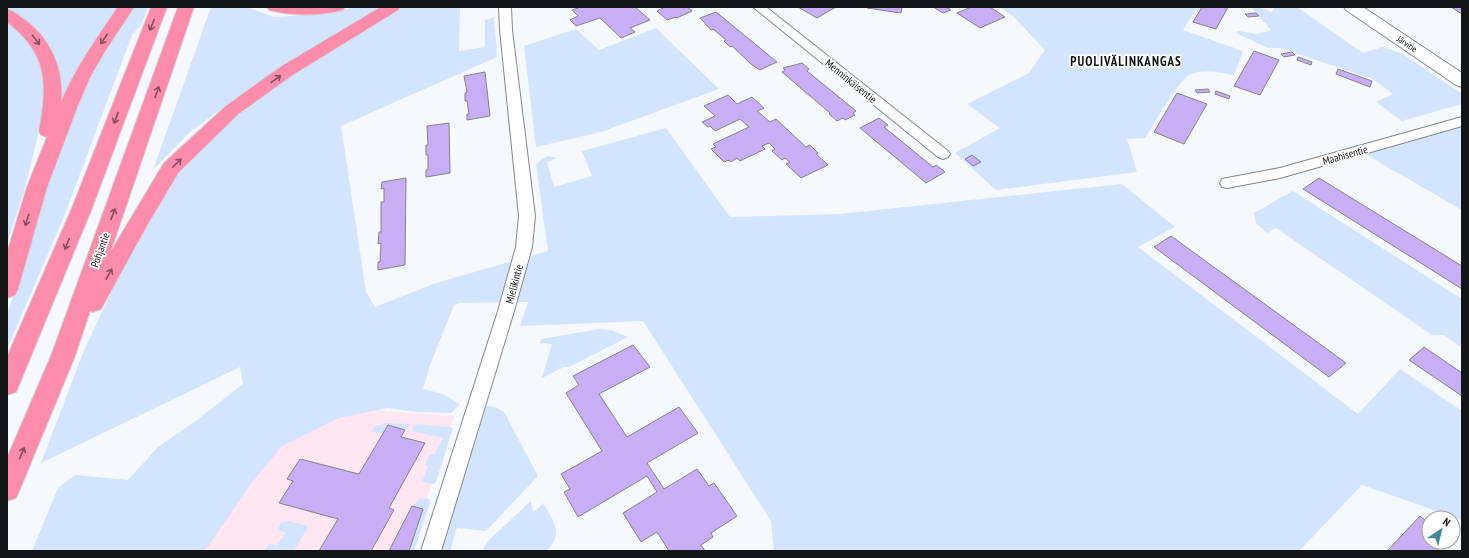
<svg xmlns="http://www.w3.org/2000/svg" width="1469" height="558" viewBox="0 0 1469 558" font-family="'PT Sans Narrow',sans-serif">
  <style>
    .commercial { fill: #ffe6f1 }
    .green { fill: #d3e5fe }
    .building { fill: #c7aef5; stroke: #858488 }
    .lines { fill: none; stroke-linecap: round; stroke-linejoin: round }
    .street-casing { stroke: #84878a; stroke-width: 2 }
    .secondary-casing { stroke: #84878a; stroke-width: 2 }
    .highway-casing { stroke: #d5d5d5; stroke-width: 2 }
    .street { fill: #fff; fill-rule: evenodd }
    .secondary { fill: #fff; fill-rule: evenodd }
    .highway { fill: #fb8cab; fill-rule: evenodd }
    .oneway { stroke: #875060 }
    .labels { text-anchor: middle; stroke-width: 3.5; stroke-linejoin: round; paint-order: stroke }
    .far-street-label { font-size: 9px; fill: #131415; stroke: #fff }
    .street-label { font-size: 11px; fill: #131415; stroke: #fff }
    .far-district-label { font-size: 13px; font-weight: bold; letter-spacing: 1px; fill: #131415; stroke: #fff }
  </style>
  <rect width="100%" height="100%" fill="#f5f8fc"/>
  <!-- commercial -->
  <polygon class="commercial" points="343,408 454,416 409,551 204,551 276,443"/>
  <!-- green -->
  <g class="green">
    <path d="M7,7h113c-26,32 -43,69 -61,106l-1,-31z"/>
    <polygon points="130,7 148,7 141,25 132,35 65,214 7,349 7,315 73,106"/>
    <polygon points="211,7 246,7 274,17 319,14 358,7 386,7 248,89 190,132 153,170"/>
    <polygon points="399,7 468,7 460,8 459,51 485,47 485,20 494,17 497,57 341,126 366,292 375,307 436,283 548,251 536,164 547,156 558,158 547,162 554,187 592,176 582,151 666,128 730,217 840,214 1122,184 1175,227 1138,247 1358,414 1400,369 1462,411 1462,520 1362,485 1299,551 774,551 771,521 643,321 520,326 528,302 459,303 454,305 430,365 423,389 443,394 460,404 451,413 417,412 387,408 339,418 282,446 253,481 205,551 32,551 58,488 75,475 128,480 158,447 197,420 243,384 240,367 41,463 83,353 142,225 180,170 238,112 292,72"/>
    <path d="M999,7h199l-15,23 60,21 -9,24c-15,-2 -28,-6 -43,-1 -11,3 -38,52 -46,64l-18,1 10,33 -141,18 -41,-37 45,-25 -33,-24 62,-31 16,-23 -32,-34z"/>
    <polygon points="1251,7 1258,7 1272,12 1275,7 1297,7 1363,53 1382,47 1403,54 1462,94 1462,104 1402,121 1376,102 1393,94 1373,79 1280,48 1268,48 1236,33 1238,31 1257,34 1271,30"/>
    <polygon points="7,22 21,33 30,43 38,57 46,86 44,111 24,191 7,244"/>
    <polygon points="656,28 719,89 601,132 536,147 524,46 576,29 599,50"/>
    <polygon points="1462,127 1462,210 1365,154"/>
    <polygon points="1293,191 1462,299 1462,348 1444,335 1432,335 1276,228 1267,233 1256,223 1254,213"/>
    <polygon points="599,329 611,330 628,337 569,367 564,367 542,378 552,344 540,343 541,339"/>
    <polygon points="488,406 495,407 504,412 538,476 486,531 457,528 450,551 440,551 484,408"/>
    <polygon points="386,423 409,424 410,425 405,430 388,425 383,434 371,431 375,426"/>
    <polygon points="416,424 449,427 453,428 436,482 433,484 422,482 428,466 425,465 430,454 434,455 443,438 412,431 413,427"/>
    <polygon points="421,498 429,499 430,503 414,551 409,551 423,509 412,506"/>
    <path d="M531,501l2,12 10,-10c10,17 22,31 3,48h-64l7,-11z"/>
    <polygon points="288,521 305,525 308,527 294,551 264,551 269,544 277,545 286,532 277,530 281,523"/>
  </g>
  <!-- building -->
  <g class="building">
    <polygon points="581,7 635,7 650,20 630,28 635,32 621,38 600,18 576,26 570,20 578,16 572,10"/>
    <polygon points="665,7 687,7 692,11 677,18 676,17 667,20 657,11"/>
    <polygon points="798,7 836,7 817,18"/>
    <polygon points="867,7 902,7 901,13 867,8"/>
    <polygon points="933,7 946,7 951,10 943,13"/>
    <polygon points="971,7 990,7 1005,17 980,28 957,13"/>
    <polygon points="1202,7 1228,7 1216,29 1193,22"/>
    <polygon points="1451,7 1462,7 1462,14"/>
    <polygon points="716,12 727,21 777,62 760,70 751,64 732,46 730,47 724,41 726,40 713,29 711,30 700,18"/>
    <polygon points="1256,13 1259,16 1248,17 1245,14"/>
    <polygon points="1254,51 1279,60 1260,95 1234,86"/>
    <polygon points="1292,52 1295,55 1284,57 1281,54"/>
    <polygon points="1298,57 1312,62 1311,65 1297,60"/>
    <polygon points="802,63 809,69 807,71 856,111 853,113 855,115 845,120 843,118 837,121 829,114 830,113 782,72 785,70 783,68"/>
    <polygon points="1338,69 1372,81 1370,87 1336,74"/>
    <polygon points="485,72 490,116 467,120 467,114 469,114 467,101 465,101 465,93 467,92 464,76"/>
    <polygon points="1208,89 1210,92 1197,93 1195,90"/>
    <polygon points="1216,91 1230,96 1229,99 1215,94"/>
    <polygon points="1177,93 1207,104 1184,144 1154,132"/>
    <polygon points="728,95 737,104 752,97 764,108 757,111 770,122 776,119 806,147 810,145 818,153 816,154 828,165 801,178 786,164 790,162 785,158 782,160 772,151 775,149 769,143 762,146 765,149 740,161 737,158 731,162 729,160 724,162 711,149 716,147 713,144 749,127 740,119 715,131 710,126 708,127 702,122 715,116 704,106"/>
    <polygon points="879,118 888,125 884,127 933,167 936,165 945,172 926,183 860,128"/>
    <polygon points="449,123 450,173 426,177 426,170 428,170 428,155 426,155 426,145 428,145 427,126"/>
    <polygon points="972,155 981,162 973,166 965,159"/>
    <polygon points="406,178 405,265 378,270 378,262 380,262 381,243 378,244 379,232 381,232 381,202 384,202 384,188 381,189 382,182"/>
    <polygon points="1319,178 1462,266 1462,289 1303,189"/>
    <polygon points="1171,236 1346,363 1329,377 1154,247"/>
    <polygon points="633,345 650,367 599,394 627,437 679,407 698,433 647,463 664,489 697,469 709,486 714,483 737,516 711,533 713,537 701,545 705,551 669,551 657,532 641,542 623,513 657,492 647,476 578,517 564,492 570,489 561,474 602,451 566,393 579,385 573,376"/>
    <polygon points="1424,347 1462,373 1462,396 1409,360"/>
    <polygon points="388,425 405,430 401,437 425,443 389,508 394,510 371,551 319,551 338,519 279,503 293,481 287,479 300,459 359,474"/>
    <polygon points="412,506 423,509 409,551 389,551"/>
    <polygon points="1420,516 1429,523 1429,542 1445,542 1437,551 1387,551"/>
  </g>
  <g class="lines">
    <!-- street casing -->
    <g class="street-casing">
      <g id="street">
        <polygon points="499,7 511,7 512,30 535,216 532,247 514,311 441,551 421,551 498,311 516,247 519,216 500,30"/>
        <polygon points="753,7 766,7 948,151 950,154 948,157 943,159 938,157"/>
        <polygon points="1462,117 1462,126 1280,178 1227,188 1222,187 1220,183 1222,179 1227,178 1280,168"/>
      </g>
    </g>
    <!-- secondary casing -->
    <g class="secondary-casing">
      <polygon id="secondary" points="1344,7 1363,7 1462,73 1462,87 1456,85 1346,10"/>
    </g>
    <!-- highway casing -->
    <g class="highway-casing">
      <g id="highway">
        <path d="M118,7h16l-29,44 -15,26 -12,28 -31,82 -29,102 -3,6 -8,3v-45l20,-66 20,-50 -6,-2 -2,-4c9,-47 9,-78 -32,-109v-13c7,2 12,7 18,11 26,19 39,50 36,82 15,-35 36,-64 57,-95z"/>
        <polygon points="151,7 167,7 92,208 19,385 16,392 7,395 7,357 72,208"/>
        <polygon points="178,7 194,7 110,253 164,163 226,106 282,66 381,7 400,7 398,10 294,74 238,114 178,173 146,227 101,309 93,312 90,311 75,356 20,489 16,498 7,501 7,458 51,356"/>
        <path d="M267,7h78l-2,3c-23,6 -51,6 -74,0z"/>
      </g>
    </g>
    <!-- street -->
    <use href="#street" class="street"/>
    <!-- secondary -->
    <use href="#secondary" class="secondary"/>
    <!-- highway -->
    <use href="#highway" class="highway"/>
  </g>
  <!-- one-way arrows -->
  <defs><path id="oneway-shaft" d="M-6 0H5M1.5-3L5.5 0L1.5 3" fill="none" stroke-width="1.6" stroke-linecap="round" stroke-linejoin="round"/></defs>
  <g class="oneway">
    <use href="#oneway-shaft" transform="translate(152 25) rotate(112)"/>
    <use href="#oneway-shaft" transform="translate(104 39) rotate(123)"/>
    <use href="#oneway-shaft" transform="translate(36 40) rotate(53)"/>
    <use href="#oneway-shaft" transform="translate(276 79) rotate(-35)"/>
    <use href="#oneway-shaft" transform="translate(157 92) rotate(-70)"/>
    <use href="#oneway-shaft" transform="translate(116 118) rotate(111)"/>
    <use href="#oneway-shaft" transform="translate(177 163) rotate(-44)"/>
    <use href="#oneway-shaft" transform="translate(113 214) rotate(-70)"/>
    <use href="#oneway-shaft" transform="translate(27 220) rotate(107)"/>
    <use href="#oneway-shaft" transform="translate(67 244) rotate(113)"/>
    <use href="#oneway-shaft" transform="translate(109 274) rotate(-61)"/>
    <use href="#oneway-shaft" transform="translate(22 453) rotate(-67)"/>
  </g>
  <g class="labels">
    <!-- far-street labels -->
    <g class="far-street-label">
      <text transform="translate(1407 44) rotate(34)" y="3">Järvitie</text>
    </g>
    <!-- street labels -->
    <g class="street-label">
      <text transform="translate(851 81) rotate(39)" y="4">Menninkäisentie</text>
      <text transform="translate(1345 155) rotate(-16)" y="4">Maahisentie</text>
      <text transform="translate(100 250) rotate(-70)" y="4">Pohjantie</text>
      <text transform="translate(514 284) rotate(-75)" y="4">Mielikintie</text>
    </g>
    <!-- far-district labels -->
    <g class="far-district-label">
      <text x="1126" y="66">PUOLIVÄLINKANGAS</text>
    </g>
  </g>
  <!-- border -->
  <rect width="1469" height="558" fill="none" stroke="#131415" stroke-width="16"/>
  <!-- north arrow -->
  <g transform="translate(1441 530) rotate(35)"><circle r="19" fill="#ffffff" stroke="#a1a1a1"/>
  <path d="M0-3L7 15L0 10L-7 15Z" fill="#448798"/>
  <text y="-6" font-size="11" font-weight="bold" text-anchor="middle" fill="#131415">N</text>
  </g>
</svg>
